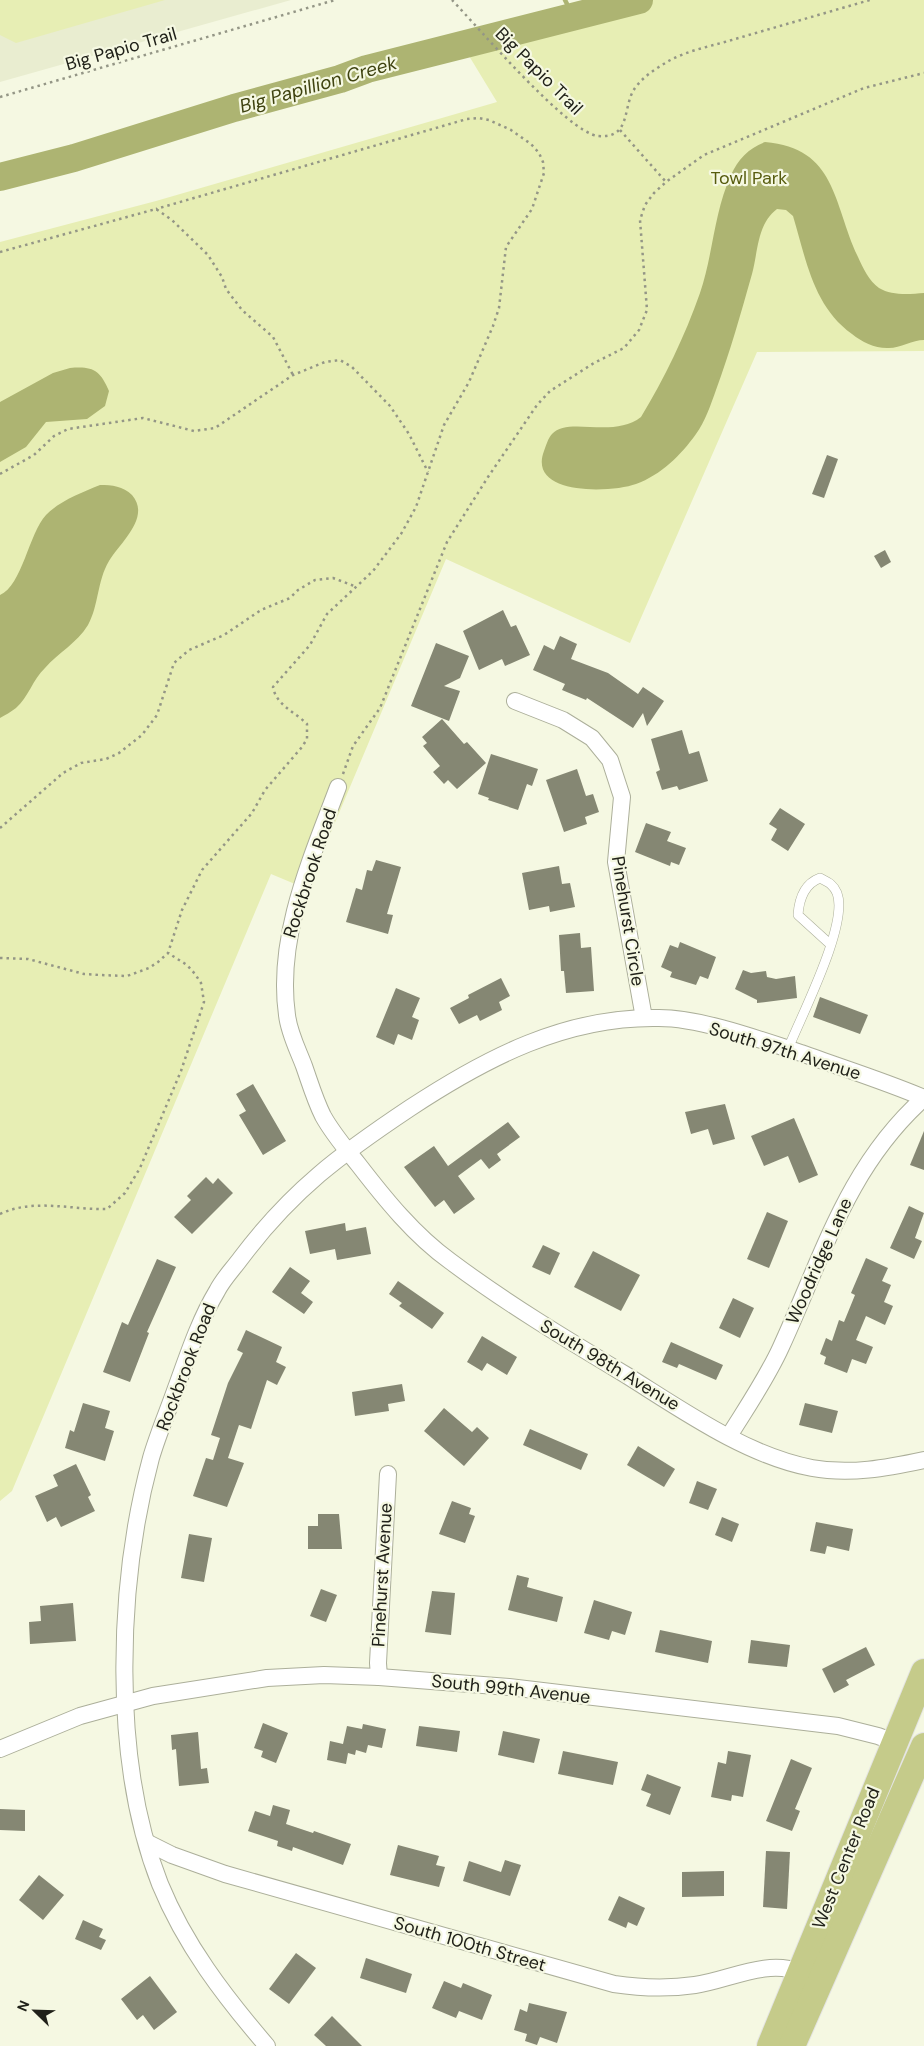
<svg xmlns="http://www.w3.org/2000/svg" width="924" height="2046" viewBox="0 0 924 2046" font-family="'DM Sans',sans-serif">
  <style>
    .built { fill: #e9edd0 }
    .green { fill: #e7eeb4 }
    .water { fill: #adb472 }
    .lines { fill: none; stroke-linecap: round; stroke-linejoin: round }
    .stream { stroke: #adb472; stroke-width: 4.5 }
    .river { stroke: #adb472; stroke-width: 28 }
    .building { fill: #858773 }
    .service-casing { stroke: #acaf9a; stroke-width: 10 }
    .minor-casing { stroke: #acaf9a; stroke-width: 18 }
    .primary-casing { stroke: #e4e4e3; stroke-width: 28 }
    .path { stroke: #949686; stroke-width: 2.5; stroke-dasharray: 2.5 4; stroke-linecap: butt }
    .service { stroke: #fff; stroke-width: 9 }
    .minor { stroke: #fff; stroke-width: 16 }
    .primary { stroke: #c5cb8a; stroke-width: 26 }
    .labels { text-anchor: middle; stroke-width: 4.5; stroke-linejoin: round; paint-order: stroke }
    .street-label { font-size: 18px; fill: #202119; stroke: #f5f8e2 }
    .park-label { font-size: 18px; fill: #575c0f; stroke: #f5f8e2 }
    .water-label { font-size: 19px; font-style: italic; fill: #3f4310; stroke: #f5f8e2 }
  </style>
  <rect width="100%" height="100%" fill="#f5f8e2"/>
  <!-- built -->
  <polygon class="built" points="0,0 291,0 0,82"/>
  <!-- green -->
  <g class="green">
    <polygon points="0,0 165,0 16,43 0,35"/>
    <polygon points="639,0 924,0 924,351 757,352 630,643 446,559 307,889 271,874 12,1491 0,1501 0,242 156,201 497,102 463,46 496,35"/>
  </g>
  <!-- water -->
  <g class="water">
    <path d="M765,142c72,6 68,62 93,115 5,11 11,24 21,31 13,8 31,6 45,5v47c-12,0 -25,9 -37,8 -13,0 -25,-6 -35,-14 -39,-28 -46,-75 -59,-118l-7,-6 -9,-1c-20,15 -19,43 -25,65 -11,39 -22,78 -36,116 -5,14 -11,32 -20,44 -15,21 -35,41 -60,50 -25,9 -109,12 -92,-33 2,-5 4,-13 8,-17 16,-18 61,5 89,-17 23,-38 44,-81 59,-124 13,-38 14,-81 31,-118 7,-16 18,-27 34,-33z"/>
    <path d="M70,368c23,-2 30,2 39,23l-4,15 -18,13 -41,3 -20,25 -26,15v-60l53,-29z"/>
    <path d="M100,485c12,0 23,1 32,10 19,22 -11,47 -23,66 -12,20 -10,44 -21,64 -11,18 -30,28 -43,43 -12,11 -17,30 -29,40 -5,4 -11,7 -16,10v-123c22,-9 29,-62 46,-80 15,-15 35,-22 54,-30z"/>
  </g>
  <g class="lines">
    <!-- stream -->
    <polyline class="stream" points="565,0 573,16"/>
    <!-- river -->
    <polyline class="river" points="0,177 74,158 234,108 340,79 367,69 639,0"/>
  </g>
  <!-- building -->
  <g class="building">
    <polygon points="827,455 838,459 824,498 812,494"/>
    <polygon points="885,550 891,562 881,568 874,556"/>
    <polygon points="503,610 511,627 516,625 530,655 505,666 502,659 479,670 463,631"/>
    <polygon points="560,636 577,644 571,659 608,673 638,694 643,687 664,701 647,726 643,713 633,728 587,698 586,700 562,690 565,684 533,670 544,645 554,650"/>
    <polygon points="436,643 469,656 460,678 444,686 460,691 449,721 411,706"/>
    <polygon points="442,719 464,744 467,742 486,763 457,789 448,780 444,784 433,772 440,766 423,746 427,743 422,737"/>
    <polygon points="682,730 689,754 699,751 708,781 679,790 677,786 662,790 656,772 660,770 651,739"/>
    <polygon points="491,754 538,769 532,786 527,784 518,810 488,800 489,798 478,794"/>
    <polygon points="577,769 586,796 593,794 599,812 585,817 587,824 564,832 546,780"/>
    <polygon points="780,808 805,824 788,851 771,840 777,829 769,824"/>
    <polygon points="646,823 671,832 667,841 686,848 679,865 671,862 670,866 635,852"/>
    <polygon points="376,860 401,867 387,914 393,915 388,934 346,922 356,888 362,890 367,870 372,871"/>
    <polygon points="559,866 562,884 570,883 575,907 550,912 549,906 529,910 522,873"/>
    <polygon points="580,933 581,948 591,947 594,991 566,993 564,971 561,971 559,935"/>
    <polygon points="680,942 716,957 708,979 700,976 696,985 670,977 672,972 661,967 670,945 678,948"/>
    <polygon points="743,970 751,973 766,971 767,977 776,979 795,976 797,998 757,1003 757,1000 735,989"/>
    <polygon points="501,978 510,996 499,1002 502,1010 480,1021 477,1015 459,1024 450,1008 469,998 468,995"/>
    <polygon points="396,988 420,998 412,1017 419,1020 412,1040 398,1034 394,1045 376,1037"/>
    <polygon points="820,997 868,1015 860,1034 813,1017"/>
    <polygon points="253,1084 286,1141 263,1155 239,1115 246,1111 236,1094"/>
    <polygon points="725,1104 735,1139 713,1145 708,1129 691,1134 685,1112"/>
    <polygon points="794,1118 818,1175 799,1183 788,1156 764,1166 751,1136"/>
    <polygon points="508,1122 520,1137 497,1154 501,1160 489,1169 481,1159 458,1176 475,1199 454,1214 444,1200 435,1207 404,1167 434,1146 448,1166"/>
    <polygon points="924,1131 924,1170 910,1165"/>
    <polygon points="206,1177 213,1184 218,1178 233,1193 192,1234 174,1217 191,1200 187,1196"/>
    <polygon points="909,1206 924,1213 915,1238 922,1241 914,1259 890,1248"/>
    <polygon points="767,1212 788,1221 769,1268 747,1259"/>
    <polygon points="345,1223 346,1231 366,1227 371,1254 337,1260 335,1249 310,1254 305,1231"/>
    <polygon points="543,1245 560,1253 550,1275 532,1267"/>
    <polygon points="593,1251 640,1275 621,1311 574,1287"/>
    <polygon points="866,1258 888,1268 882,1281 891,1285 884,1302 893,1306 885,1325 866,1316 856,1340 873,1347 866,1364 852,1359 847,1373 824,1364 826,1357 820,1354 826,1338 832,1341 839,1320 844,1322 855,1295 851,1293"/>
    <polygon points="157,1259 176,1267 147,1332 149,1333 130,1382 103,1372 122,1322 128,1325"/>
    <polygon points="290,1267 310,1281 301,1293 313,1302 304,1314 272,1292"/>
    <polygon points="398,1281 444,1313 432,1329 399,1306 402,1303 389,1294"/>
    <polygon points="733,1298 754,1308 740,1338 719,1328"/>
    <polygon points="246,1330 282,1347 276,1362 286,1367 277,1385 267,1380 251,1429 239,1425 228,1458 244,1463 227,1507 193,1496 206,1458 213,1460 220,1438 211,1435 228,1383 243,1353 237,1350"/>
    <polygon points="482,1336 517,1357 507,1375 487,1363 482,1371 467,1362"/>
    <polygon points="671,1342 723,1365 716,1380 679,1364 677,1368 662,1362"/>
    <polygon points="402,1384 405,1401 388,1404 389,1411 355,1416 352,1392"/>
    <polygon points="83,1403 110,1411 105,1428 114,1431 105,1461 65,1448 70,1430 74,1432"/>
    <polygon points="805,1403 838,1411 832,1433 799,1425"/>
    <polygon points="444,1408 472,1432 477,1427 489,1438 464,1466 424,1431"/>
    <polygon points="530,1429 588,1454 581,1470 523,1445"/>
    <polygon points="638,1446 675,1469 664,1487 627,1465"/>
    <polygon points="76,1464 91,1495 88,1497 95,1511 61,1527 56,1517 47,1522 35,1496 58,1486 53,1475"/>
    <polygon points="697,1481 717,1489 708,1510 689,1503"/>
    <polygon points="452,1501 471,1508 469,1514 475,1516 465,1543 439,1534"/>
    <polygon points="318,1514 339,1514 342,1549 308,1549 308,1526 318,1526"/>
    <polygon points="722,1517 739,1524 732,1542 715,1535"/>
    <polygon points="816,1522 853,1529 849,1551 827,1546 825,1554 810,1551"/>
    <polygon points="189,1534 212,1538 204,1582 181,1578"/>
    <polygon points="517,1575 529,1578 527,1587 563,1597 557,1622 508,1610"/>
    <polygon points="321,1589 337,1595 326,1622 310,1616"/>
    <polygon points="432,1591 455,1593 451,1635 425,1632"/>
    <polygon points="594,1600 632,1612 625,1635 612,1631 609,1640 584,1633"/>
    <polygon points="73,1603 76,1641 30,1644 29,1622 41,1621 40,1606"/>
    <polygon points="660,1630 712,1641 708,1663 655,1652"/>
    <polygon points="751,1640 790,1645 787,1667 748,1663"/>
    <polygon points="866,1647 875,1665 846,1680 849,1685 834,1693 822,1669"/>
    <polygon points="263,1723 288,1733 276,1763 261,1757 263,1751 254,1748"/>
    <polygon points="363,1724 386,1729 382,1748 368,1745 366,1753 356,1750 355,1755 348,1753 346,1764 327,1760 330,1741 343,1744 347,1726 362,1729"/>
    <polygon points="419,1726 460,1731 457,1752 416,1746"/>
    <polygon points="503,1731 540,1739 534,1763 498,1755"/>
    <polygon points="198,1732 201,1769 207,1768 209,1783 179,1786 176,1749 172,1750 171,1735"/>
    <polygon points="563,1751 618,1762 613,1785 558,1774"/>
    <polygon points="728,1751 751,1755 743,1797 732,1795 731,1801 711,1797 718,1762 726,1764"/>
    <polygon points="791,1759 812,1768 795,1809 800,1811 792,1831 766,1821"/>
    <polygon points="647,1774 681,1787 670,1815 646,1806 651,1794 641,1790"/>
    <polygon points="273,1805 290,1810 286,1824 313,1833 314,1831 351,1844 343,1865 293,1847 292,1851 277,1846 278,1841 248,1831 255,1811 270,1816"/>
    <polygon points="0,1809 25,1810 25,1831 0,1830"/>
    <polygon points="398,1845 439,1856 436,1865 445,1867 439,1887 390,1875"/>
    <polygon points="766,1851 790,1852 787,1909 763,1907"/>
    <polygon points="505,1860 521,1865 510,1896 463,1881 469,1861 501,1872"/>
    <polygon points="724,1871 724,1896 682,1897 682,1872"/>
    <polygon points="39,1875 64,1895 43,1920 19,1900"/>
    <polygon points="619,1896 645,1908 637,1926 628,1922 626,1928 608,1920"/>
    <polygon points="83,1920 103,1929 99,1937 106,1940 101,1950 75,1939"/>
    <polygon points="296,1953 316,1968 289,2004 269,1989"/>
    <polygon points="366,1958 412,1974 406,1993 360,1978"/>
    <polygon points="150,1976 177,2012 154,2030 143,2015 137,2020 121,1999"/>
    <polygon points="444,1981 461,1988 463,1983 492,1995 482,2020 459,2011 456,2018 432,2008"/>
    <polygon points="529,2003 567,2012 557,2043 540,2037 537,2045 525,2041 527,2034 514,2030 520,2009 527,2012"/>
    <polygon points="332,2016 362,2046 326,2046 314,2035"/>
  </g>
  <g class="lines">
    <!-- service casing -->
    <g class="service-casing">
      <path id="service" d="M788,1049c13,-33 61,-125 49,-156 -4,-9 -9,-11 -17,-15 -16,6 -21,22 -22,37l33,30"/>
    </g>
    <!-- minor casing -->
    <g class="minor-casing">
      <g id="minor">
        <polyline points="515,701 563,720 592,738 610,760 622,797 616,862 644,1018"/>
        <path d="M338,787c-27,72 -62,150 -51,228 2,18 11,35 17,51 6,17 11,34 19,50 10,18 23,33 35,48 27,35 56,71 92,97 56,42 116,78 176,114 56,35 121,81 186,93 38,7 75,0 112,-8"/>
        <polyline points="379,1677 378,1663 388,1474"/>
        <polyline points="0,1749 80,1716 153,1696 267,1678 324,1675 379,1677 509,1687 838,1726 878,1736 894,1742"/>
        <path d="M148,1843l24,12 53,19 389,110c27,4 54,5 81,1 34,-5 71,-26 105,-13"/>
        <path d="M267,2046c-43,-50 -82,-101 -107,-162 -49,-124 -43,-300 -9,-426 7,-24 17,-47 25,-70 12,-33 23,-67 41,-97 6,-12 16,-22 24,-33 51,-68 100,-104 169,-150 76,-50 156,-92 249,-90 42,0 102,22 142,35 41,15 83,28 123,45 -77,69 -101,158 -143,249 -14,31 -34,60 -52,89"/>
      </g>
    </g>
    <!-- primary casing -->
    <g class="primary-casing">
      <g id="primary">
        <polyline points="770,2046 924,1672"/>
        <polyline points="792,2046 924,1746"/>
      </g>
    </g>
    <!-- path -->
    <g class="path">
      <path d="M452,0c25,26 116,133 146,136 34,3 24,-30 37,-48 8,-11 20,-19 32,-26 20,-12 46,-16 68,-23 45,-13 90,-26 135,-39"/>
      <polyline points="0,97 335,0"/>
      <polyline points="620,130 666,182"/>
      <polyline points="0,252 156,209 172,220 208,255 222,277 226,289 242,310 273,337 293,375"/>
      <polyline points="0,474 34,455 54,436 68,429 143,418 194,431 215,428 293,375 325,362 340,360 352,367 390,406 409,434 428,472"/>
      <polyline points="343,774 353,746 380,708 447,542 488,477 537,405 550,391 594,363 624,348 639,330 647,310 640,220 645,205 654,193 666,182 704,155 864,88 924,73"/>
      <polyline points="0,828 63,773 81,763 106,759 119,753 142,735 157,715 174,663 189,650 224,635 261,610 290,598 298,590 315,580 333,578 357,587"/>
      <path d="M0,958l28,1 56,15 16,1 27,1 22,-8 9,-6 10,-9 14,-43 20,-40 50,-57 13,-23 37,-43 5,-8v-15c-12,-12 -31,-19 -34,-37l37,-42 17,-31 46,-43 28,-37 15,-27 28,-82 25,-43 24,-56 6,-18 7,-61 26,-38 12,-36 -1,-11 -4,-9 -8,-9 -20,-14 -22,-10 -10,-2 -12,1 -311,90"/>
      <path d="M0,1214c34,-16 71,-4 107,-5l18,-16 15,-25 41,-97 23,-69 -3,-19 -6,-9 -8,-9 -19,-12"/>
    </g>
    <!-- service -->
    <use href="#service" class="service"/>
    <!-- minor -->
    <use href="#minor" class="minor"/>
    <!-- primary -->
    <use href="#primary" class="primary"/>
  </g>
  <g class="labels">
    <!-- street labels -->
    <g class="street-label">
      <text transform="translate(121 49) rotate(-16)" y="6">Big Papio Trail</text>
      <text transform="translate(539 71) rotate(45)" y="6">Big Papio Trail</text>
      <text transform="translate(310 873) rotate(-72)" y="6">Rockbrook Road</text>
      <text transform="translate(628 921) rotate(81)" y="6">Pinehurst Circle</text>
      <text transform="translate(785 1051) rotate(17)" y="6">South 97th Avenue</text>
      <text transform="translate(819 1261) rotate(-66)" y="6">Woodridge Lane</text>
      <text transform="translate(610 1365) rotate(31)" y="6">South 98th Avenue</text>
      <text transform="translate(186 1367) rotate(-69)" y="6">Rockbrook Road</text>
      <text transform="translate(382 1575) rotate(-87)" y="6">Pinehurst Avenue</text>
      <text transform="translate(511 1689) rotate(6)" y="6">South 99th Avenue</text>
      <text transform="translate(846 1858) rotate(-68)" y="6">West Center Road</text>
      <text transform="translate(470 1944) rotate(16)" y="6">South 100th Street</text>
    </g>
    <!-- park labels -->
    <g class="park-label">
      <text x="749" y="184">Towl Park</text>
    </g>
    <!-- water labels -->
    <g class="water-label">
      <text transform="translate(318 84) rotate(-16)" y="7">Big Papillion Creek</text>
    </g>
  </g>
  <!-- north arrow -->
  <g transform="translate(35 2011) rotate(293)" stroke="#f5f8e2" stroke-width="4" paint-order="stroke">
  <path d="M0-4L9 19L0 12L-9 19Z" fill="#202119"/>
  <text y="-8" font-size="14" font-weight="bold" text-anchor="middle" fill="#202119">N</text>
  </g>
</svg>
